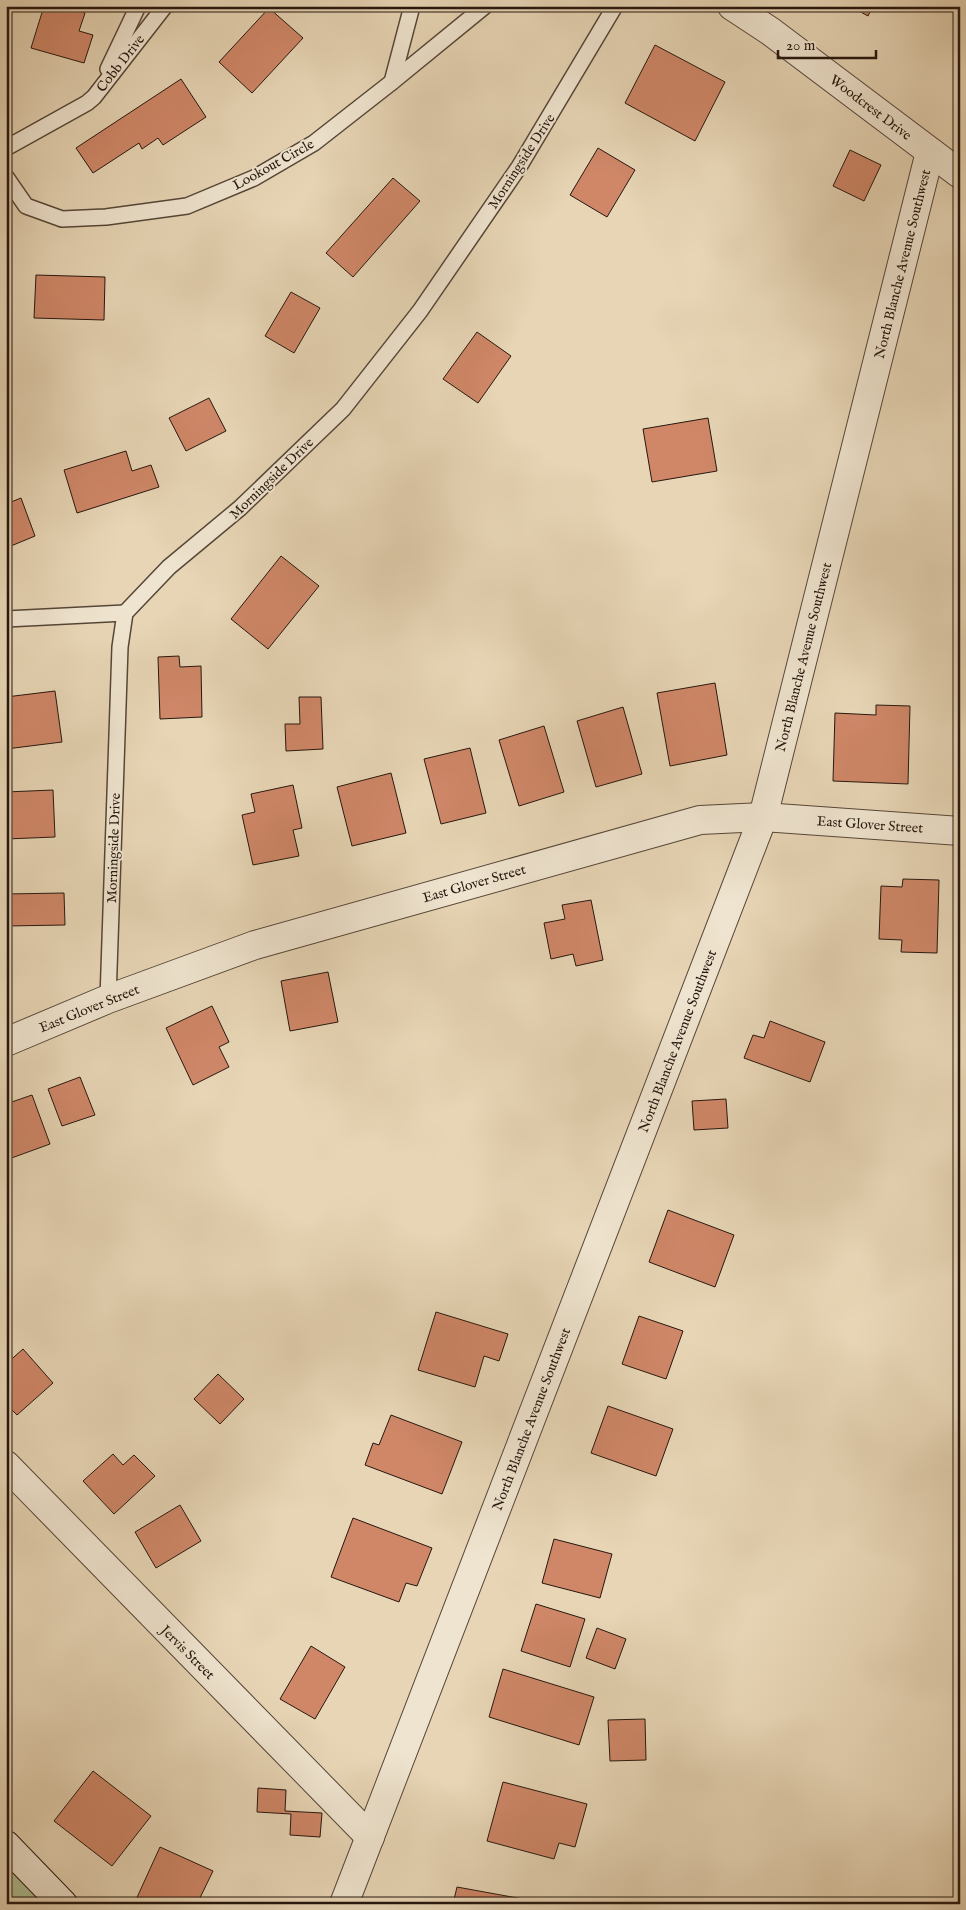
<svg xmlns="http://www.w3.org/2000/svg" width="966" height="1910" viewBox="0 0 966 1910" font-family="'IM FELL English',serif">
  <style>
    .green { fill: #afbe92; stroke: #6a6a50 }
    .building { fill: #cf8768; stroke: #26170f }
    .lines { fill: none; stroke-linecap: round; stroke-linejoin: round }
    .service-casing { stroke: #564638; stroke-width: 18 }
    .minor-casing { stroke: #564638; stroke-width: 30 }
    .secondary-casing { stroke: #26170f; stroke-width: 30 }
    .service { stroke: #efe4cf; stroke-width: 15 }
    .minor { stroke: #efe4cf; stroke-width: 28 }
    .secondary { stroke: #efe4cf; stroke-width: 28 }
    .labels { text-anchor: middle; stroke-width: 4; stroke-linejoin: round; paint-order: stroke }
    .street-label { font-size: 14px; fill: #26170f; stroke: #efe4cf }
  </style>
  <rect width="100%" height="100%" fill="#e7d5b5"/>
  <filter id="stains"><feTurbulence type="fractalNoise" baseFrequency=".004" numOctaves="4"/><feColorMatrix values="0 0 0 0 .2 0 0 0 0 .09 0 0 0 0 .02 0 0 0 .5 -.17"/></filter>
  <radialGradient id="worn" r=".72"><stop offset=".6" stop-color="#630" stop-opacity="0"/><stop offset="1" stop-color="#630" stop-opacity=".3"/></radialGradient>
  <!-- green -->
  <polygon class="green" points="6,1857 51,1904 6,1904"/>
  <!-- building -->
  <g class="building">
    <polygon points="44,6 65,6 85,13 79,31 93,35 84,63 31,48"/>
    <polygon points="850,6 873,6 868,16"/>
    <polygon points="269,8 303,38 252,93 219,62"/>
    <polygon points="655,45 725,82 695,141 625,103"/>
    <polygon points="181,79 206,117 163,145 158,138 142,149 139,143 93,173 76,148"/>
    <polygon points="598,148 635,170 607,217 570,195"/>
    <polygon points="850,150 881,165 864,201 833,186"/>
    <polygon points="393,178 420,201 353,277 326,253"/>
    <polygon points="36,275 105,277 104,320 34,318"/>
    <polygon points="291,292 320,308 294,353 265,336"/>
    <polygon points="477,332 511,356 478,403 443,379"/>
    <polygon points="209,398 226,431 186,451 169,418"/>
    <polygon points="708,418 717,471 652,482 643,429"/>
    <polygon points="126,451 132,471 151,465 159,487 77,513 64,470"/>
    <polygon points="21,498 35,536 6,548 6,504"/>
    <polygon points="281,556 319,586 268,649 231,619"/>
    <polygon points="179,656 180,667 201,666 202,717 160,719 158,657"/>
    <polygon points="715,683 727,755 670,766 657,693"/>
    <polygon points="55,691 62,742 6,749 6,697"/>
    <polygon points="299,697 321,697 323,749 286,751 285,724 300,724"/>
    <polygon points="876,705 910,706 908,784 833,781 835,713 876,715"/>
    <polygon points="623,707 642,774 596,787 577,721"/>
    <polygon points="544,726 564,792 519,806 499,740"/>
    <polygon points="470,748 486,813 441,824 424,759"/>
    <polygon points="391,773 406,833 352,846 337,787"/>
    <polygon points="293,785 302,828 293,830 299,856 253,865 242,815 255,812 251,794"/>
    <polygon points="53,790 55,837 6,839 6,792"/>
    <polygon points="903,879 939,880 937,953 901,952 902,940 879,939 881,886 902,887"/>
    <polygon points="64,893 65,925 6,926 6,894"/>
    <polygon points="591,900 603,960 576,966 573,954 551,959 544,923 565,919 562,905"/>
    <polygon points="328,972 338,1022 290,1031 281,981"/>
    <polygon points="212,1006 229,1042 219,1047 229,1067 193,1085 166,1028"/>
    <polygon points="770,1021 825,1042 810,1082 744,1058 753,1035 764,1038"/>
    <polygon points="80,1077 95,1115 62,1126 48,1089"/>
    <polygon points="32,1095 50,1144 6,1160 6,1104"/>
    <polygon points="726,1099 728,1128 694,1130 692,1101"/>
    <polygon points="668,1210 734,1235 715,1287 649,1262"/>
    <polygon points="436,1312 508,1334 499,1361 484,1356 475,1387 418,1370"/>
    <polygon points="639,1316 683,1331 666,1379 622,1364"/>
    <polygon points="23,1349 53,1383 17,1415 6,1404 6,1364"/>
    <polygon points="218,1374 244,1399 220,1424 194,1399"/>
    <polygon points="608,1406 673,1429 656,1476 591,1453"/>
    <polygon points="391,1415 462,1442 442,1494 365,1465 373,1443 379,1445"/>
    <polygon points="113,1454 123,1465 134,1455 155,1476 114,1514 83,1481"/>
    <polygon points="180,1505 201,1541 156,1568 135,1532"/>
    <polygon points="353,1518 432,1548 417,1586 406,1583 399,1602 331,1577"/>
    <polygon points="554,1539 612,1554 600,1598 542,1583"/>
    <polygon points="536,1604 585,1619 570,1667 521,1651"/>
    <polygon points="597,1628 626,1639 615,1669 586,1658"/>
    <polygon points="311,1646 345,1667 315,1719 280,1699"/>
    <polygon points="503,1669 594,1697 579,1745 489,1717"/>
    <polygon points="645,1719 646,1760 610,1761 608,1720"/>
    <polygon points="93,1771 151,1816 112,1866 54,1821"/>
    <polygon points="503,1782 587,1804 575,1847 559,1843 554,1859 487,1841"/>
    <polygon points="258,1788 286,1790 285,1811 322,1813 320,1837 290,1835 291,1814 257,1812"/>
    <polygon points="160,1847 213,1871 197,1904 134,1904"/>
    <polygon points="457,1887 523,1899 522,1904 453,1904"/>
  </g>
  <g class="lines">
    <!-- service casing -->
    <g class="service-casing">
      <g id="service">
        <polyline points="108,69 138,6"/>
        <polyline points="392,82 412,6"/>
        <polyline points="6,148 87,103 94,97 165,6"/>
        <polyline points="6,177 26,206 62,219 106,217 187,206 254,178 314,143 392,82 485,6"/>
        <polyline points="6,619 125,613"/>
        <polyline points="108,999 120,647 125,613 169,567 240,508 343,409 420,311 519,167 615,6"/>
      </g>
    </g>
    <!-- minor casing -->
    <g class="minor-casing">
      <g id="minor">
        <polyline points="732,6 770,31 960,174"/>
        <polyline points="6,1042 108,999 255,945 700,820 763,817 960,831"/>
        <polyline points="6,1465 370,1837"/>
        <polyline points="344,1904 763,817 930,152"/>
      </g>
    </g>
    <!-- secondary casing -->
    <g class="secondary-casing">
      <polyline id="secondary" points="6,1845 63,1904"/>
    </g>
    <!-- service -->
    <use href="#service" class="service"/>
    <!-- minor -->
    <use href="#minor" class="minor"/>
    <!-- secondary -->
    <use href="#secondary" class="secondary"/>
  </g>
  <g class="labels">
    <!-- street labels -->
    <g class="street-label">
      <text transform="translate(120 63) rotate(-52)" y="5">Cobb Drive</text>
      <text transform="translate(871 107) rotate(37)" y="5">Woodcrest Drive</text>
      <text transform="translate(521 161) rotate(-57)" y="5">Morningside Drive</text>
      <text transform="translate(273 164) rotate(-29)" y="5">Lookout Circle</text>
      <text transform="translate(902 264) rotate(-76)" y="5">North Blanche Avenue Southwest</text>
      <text transform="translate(271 478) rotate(-44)" y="5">Morningside Drive</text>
      <text transform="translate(803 657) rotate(-76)" y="5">North Blanche Avenue Southwest</text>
      <text transform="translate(870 824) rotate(4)" y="5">East Glover Street</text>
      <text transform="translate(113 848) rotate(-88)" y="5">Morningside Drive</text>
      <text transform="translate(474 883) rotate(-16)" y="5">East Glover Street</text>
      <text transform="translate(89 1008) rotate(-22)" y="5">East Glover Street</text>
      <text transform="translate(677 1041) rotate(-69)" y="5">North Blanche Avenue Southwest</text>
      <text transform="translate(531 1419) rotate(-69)" y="5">North Blanche Avenue Southwest</text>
      <text transform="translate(188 1652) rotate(45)" y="5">Jervis Street</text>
    </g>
  </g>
  <!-- margin -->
  <rect width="966" height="1910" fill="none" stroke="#e7d5b5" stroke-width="25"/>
  <rect x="8" y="8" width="951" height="1895" fill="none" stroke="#26170f" stroke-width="2.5"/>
  <rect x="12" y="12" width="941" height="1885" fill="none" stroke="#26170f"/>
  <!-- scale -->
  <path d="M778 50v8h98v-8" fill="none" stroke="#26170f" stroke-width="2.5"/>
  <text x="786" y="50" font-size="15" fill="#26170f" stroke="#efe4cf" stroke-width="4" paint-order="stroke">20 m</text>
  <rect width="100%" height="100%" filter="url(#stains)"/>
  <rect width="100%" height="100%" fill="url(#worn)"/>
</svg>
